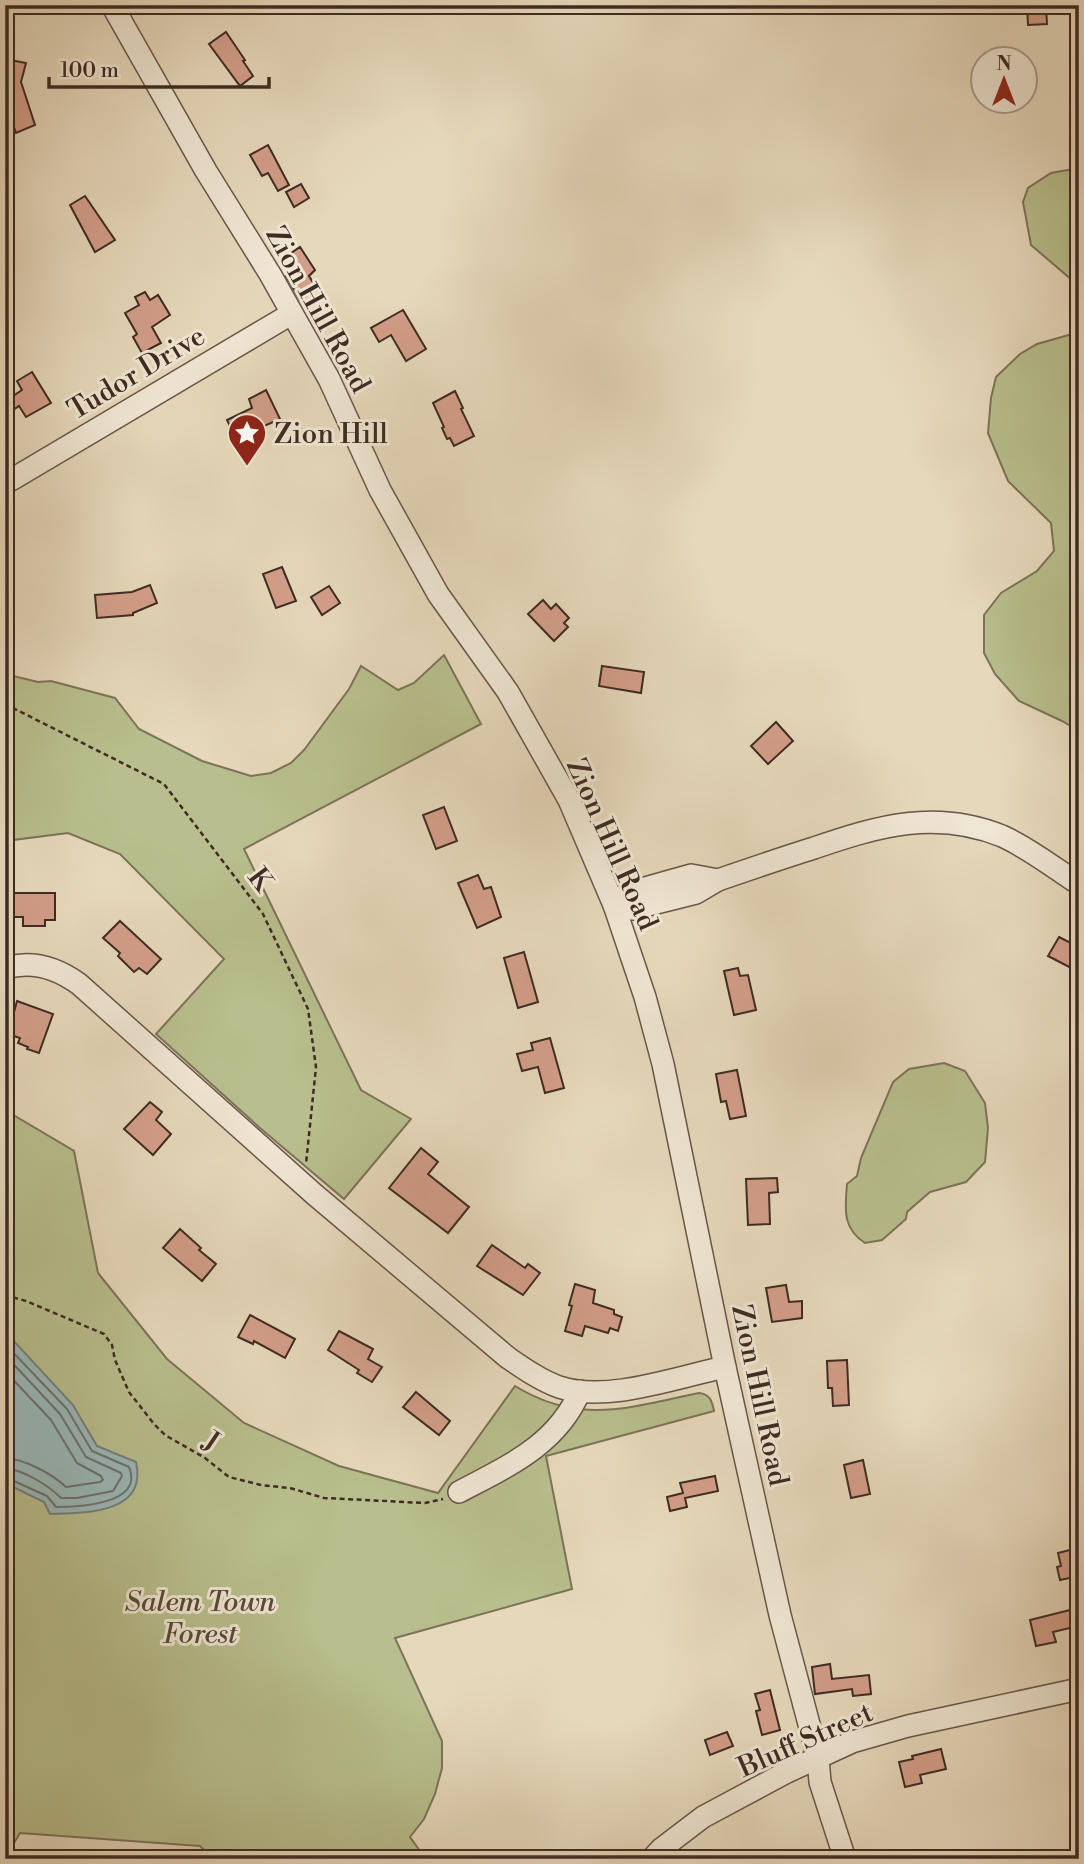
<svg xmlns="http://www.w3.org/2000/svg" width="1084" height="1864" viewBox="0 0 1084 1864" font-family="'Libre Bodoni',serif">
  <style>
    .green { fill: #b8be8d; stroke: #7c7458; stroke-width: 2 }
    .water { fill: #99b8b9; stroke: #75807d; stroke-width: 2 }
    .lines { fill: none; stroke-linecap: round; stroke-linejoin: round }
    .shore { stroke: #6c726e; stroke-width: 2 }
    .building { fill: #d39e89; stroke: #3f2b23; stroke-width: 2 }
    .minor-casing { stroke: #695649; stroke-width: 24 }
    .path { stroke: #3f2b23; stroke-width: 2.5; stroke-dasharray: 5 3.5; stroke-linecap: butt }
    .minor { stroke: #efe6d3; stroke-width: 21 }
    .labels { text-anchor: middle; stroke-width: 6; stroke-linejoin: round; paint-order: stroke }
    .street-label { font-size: 28px; fill: #3f2b23; stroke: #efe6d3 }
    .poi-label { font-size: 28px; fill: #3f2b23; stroke: #efe6d3; text-anchor: start }
    .park-label { font-size: 28px; font-style: italic; fill: #574838; stroke: #efe6d3 }
  </style>
  <rect width="100%" height="100%" fill="#e6d8bb"/>
  <filter id="stains"><feTurbulence type="fractalNoise" baseFrequency=".00286" numOctaves="4"/><feColorMatrix values="0 0 0 0 .2 0 0 0 0 .09 0 0 0 0 .02 0 0 0 .5 -.17"/></filter>
  <radialGradient id="worn" r=".72"><stop offset=".6" stop-color="#630" stop-opacity="0"/><stop offset="1" stop-color="#630" stop-opacity=".3"/></radialGradient>
  <!-- green -->
  <g class="green">
    <polygon points="1079,168 1079,286 1031,245 1023,202 1028,188 1051,173"/>
    <polygon points="1079,332 1079,731 1062,721 1019,701 995,674 984,653 984,615 1001,593 1037,571 1054,551 1051,523 1008,481 988,433 991,398 996,377 1020,354 1037,344"/>
    <polygon points="444,655 481,724 244,849 361,1090 411,1119 344,1199 260,1128 156,1034 224,959 120,854 68,833 5,841 5,674 38,682 51,681 115,698 139,729 202,761 251,776 271,773 291,763 304,750 349,689 361,666 398,690 414,683"/>
    <path d="M944,1063l21,8 20,32 3,25 -3,34 -19,20 -36,10 -23,20 -1,7 -24,21 -17,3c-23,-15 -20,-34 -18,-59l10,-8 4,-18 32,-76 16,-13z"/>
    <path d="M5,1110l69,41 24,122 69,86 77,64 95,43 99,27 77,-107c65,40 115,21 184,7 11,1 13,8 15,18l-168,45 26,133 -177,49 47,103v27l-7,26 -11,25 -14,18 10,14 17,8h-224l-13,-13 -180,-13 -15,25z"/>
  </g>
  <!-- water -->
  <path class="water" d="M5,1336l7,3 61,66 24,41 39,16c12,52 -51,51 -86,52l-6,-12 -39,-19z"/>
  <g class="lines">
    <!-- shore -->
    <g class="shore">
      <path d="M5,1344l62,65 25,42 37,16c16,37 -50,40 -73,40l-9,-11 -42,-19"/>
      <path d="M5,1355l55,59 26,43 35,16 1,3 -9,15 -36,7h-16c-12,-12 -37,-28 -56,-30"/>
      <path d="M5,1371l46,49 26,43 24,13 2,4 -3,2 -34,5c-14,-13 -41,-28 -61,-29"/>
    </g>
  </g>
  <!-- building -->
  <g class="building">
    <polygon points="1027,5 1046,5 1047,24 1028,25"/>
    <polygon points="226,32 245,60 243,61 253,76 240,86 209,44"/>
    <polygon points="5,59 26,63 21,82 35,125 16,133 5,101"/>
    <polygon points="268,145 289,185 278,191 268,173 262,176 250,155"/>
    <polygon points="301,184 309,198 294,207 286,192"/>
    <polygon points="85,196 115,240 95,252 70,205"/>
    <polygon points="300,247 315,270 309,276 317,289 300,300 286,276 294,271 287,256"/>
    <polygon points="145,292 150,300 158,295 170,315 152,327 161,343 142,353 133,337 137,334 125,313 139,305 135,297"/>
    <polygon points="403,310 426,349 406,361 391,335 379,342 371,328"/>
    <polygon points="32,372 51,403 26,417 19,406 13,410 7,400 22,390 17,381"/>
    <polygon points="266,390 280,419 262,427 261,424 251,430 250,428 234,435 227,420 252,408 249,399"/>
    <polygon points="455,391 463,408 461,409 474,436 454,446 450,438 447,439 442,428 444,427 433,403"/>
    <polygon points="282,567 296,601 276,608 263,574"/>
    <polygon points="150,585 157,603 133,613 133,615 97,618 95,595 132,592"/>
    <polygon points="329,586 340,603 322,615 311,597"/>
    <polygon points="543,600 551,609 556,604 569,618 564,623 568,627 554,641 528,614"/>
    <polygon points="602,666 644,672 641,693 599,686"/>
    <polygon points="776,722 793,741 768,764 751,746"/>
    <polygon points="444,807 457,841 436,849 423,815"/>
    <polygon points="478,875 484,889 491,887 501,917 477,928 458,883"/>
    <polygon points="5,893 55,893 55,920 45,920 45,926 23,926 23,917 5,917"/>
    <polygon points="120,921 161,959 147,974 139,968 134,972 118,956 120,953 103,938"/>
    <polygon points="1059,937 1079,947 1079,972 1048,956"/>
    <polygon points="524,952 538,1002 518,1008 504,958"/>
    <polygon points="738,968 740,976 748,975 756,1010 734,1015 724,971"/>
    <polygon points="17,1001 53,1014 39,1053 27,1049 28,1047 18,1043 20,1038 8,1034"/>
    <polygon points="550,1038 564,1088 545,1093 538,1067 522,1071 517,1054 533,1050 531,1043"/>
    <polygon points="737,1070 746,1116 730,1119 726,1101 721,1102 716,1074"/>
    <polygon points="150,1102 162,1112 156,1120 171,1134 153,1155 124,1129"/>
    <polygon points="421,1148 438,1162 428,1174 469,1207 448,1233 389,1188"/>
    <polygon points="777,1178 778,1192 769,1193 770,1224 748,1225 746,1179"/>
    <polygon points="180,1229 201,1248 199,1250 216,1264 202,1281 163,1248"/>
    <polygon points="492,1245 525,1268 528,1264 540,1273 523,1295 477,1266"/>
    <polygon points="575,1284 595,1290 593,1303 614,1310 614,1314 622,1317 618,1331 610,1328 608,1333 585,1326 582,1336 565,1331 572,1306 569,1305"/>
    <polygon points="786,1285 789,1302 802,1301 802,1318 772,1322 766,1288"/>
    <polygon points="250,1315 295,1339 285,1358 254,1341 253,1344 238,1337"/>
    <polygon points="339,1331 373,1349 368,1359 382,1367 372,1382 357,1373 359,1370 328,1350"/>
    <polygon points="847,1360 849,1405 833,1406 832,1388 828,1388 827,1361"/>
    <polygon points="416,1392 450,1421 439,1435 403,1407"/>
    <polygon points="863,1460 870,1494 851,1498 844,1465"/>
    <polygon points="715,1476 718,1491 685,1498 687,1507 670,1511 667,1497 683,1493 680,1483"/>
    <polygon points="1074,1549 1079,1576 1060,1580 1057,1567 1061,1566 1058,1553"/>
    <polygon points="1070,1610 1074,1627 1053,1632 1056,1642 1036,1646 1030,1620"/>
    <polygon points="830,1664 832,1679 869,1675 871,1694 853,1696 852,1689 815,1694 812,1667"/>
    <polygon points="770,1690 780,1730 762,1735 756,1711 760,1710 755,1694"/>
    <polygon points="727,1732 733,1746 710,1755 705,1740"/>
    <polygon points="941,1749 946,1769 920,1775 922,1783 905,1787 899,1762 913,1759 912,1756"/>
  </g>
  <g class="lines">
    <!-- minor casing -->
    <g class="minor-casing">
      <g id="minor">
        <polyline points="112,5 206,171 270,274 329,379 380,490 438,594 508,692 569,800 614,905 645,997 663,1064 725,1367 780,1615 818,1758 820,1782 845,1859"/>
        <polyline points="11,480 291,314"/>
        <path d="M614,905l18,4 64,-16 22,-13c32,-11 64,-22 96,-32 64,-22 122,-39 188,-12 27,12 52,32 77,48"/>
        <polyline points="614,905 627,893 691,875 718,880"/>
        <path d="M5,968c27,-8 52,0 74,16l235,210 193,163c16,11 33,23 52,30 48,16 118,-10 166,-20"/>
        <path d="M459,1492c49,-26 98,-47 121,-101"/>
        <polyline points="652,1859 661,1849 703,1817 787,1772 852,1742 908,1726 1079,1689"/>
      </g>
    </g>
    <!-- path -->
    <g class="path">
      <polyline points="5,704 164,784 263,914 308,1009 316,1067 306,1164"/>
      <polyline points="5,1295 26,1301 104,1334 112,1345 115,1360 129,1392 154,1424 165,1435 205,1458 229,1477 261,1485 290,1488 324,1498 425,1503 443,1499"/>
    </g>
    <!-- minor -->
    <use href="#minor" class="minor"/>
  </g>
  <!-- icons -->
  <defs>
    <g id="sight-pin" transform="scale(2.0125)"><path d="M0 17L-7.5 6A9.5 9.5 0 1 1 7.5 6Z" fill="#8f2418" stroke="#efe6d3"/><path d="M0-6L1.8-2.2L6-1.7L2.9 1.2L3.7 5.4L0 3.3L-3.7 5.4L-2.9 1.2L-6-1.7L-1.8-2.2Z" fill="#fff"/></g>
  </defs>
  <g fill-rule="evenodd">
    <use href="#sight-pin" x="247" y="433"/>
  </g>
  <g class="labels">
    <!-- street labels -->
    <g class="street-label">
      <text transform="translate(319 309) rotate(61)" y="10">Zion Hill Road</text>
      <text transform="translate(136 372) rotate(-31)" y="10">Tudor Drive</text>
      <text transform="translate(613 844) rotate(66)" y="10">Zion Hill Road</text>
      <text transform="translate(261 879) rotate(53)" y="10">K</text>
      <text transform="translate(761 1395) rotate(78)" y="10">Zion Hill Road</text>
      <text transform="translate(212 1441) rotate(34)" y="10">J</text>
      <text transform="translate(805 1739) rotate(-24)" y="10">Bluff Street</text>
    </g>
    <!-- poi labels -->
    <g class="poi-label">
      <text x="274" y="443">Zion Hill</text>
    </g>
    <!-- park labels -->
    <g class="park-label">
      <text x="200" y="1611">Salem Town<tspan x="200" dy="32">Forest</tspan></text>
    </g>
  </g>
  <!-- margin -->
  <rect width="1084" height="1864" fill="none" stroke="#e6d8bb" stroke-width="28"/>
  <rect x="7" y="7" width="1070" height="1850" fill="none" stroke="#3f2b23" stroke-width="3.5"/>
  <rect x="14" y="14" width="1056" height="1836" fill="none" stroke="#3f2b23" stroke-width="2"/>
  <!-- north arrow -->
  <g transform="translate(1004 80)"><circle r="33" fill="#efe6d3" stroke="#a99b8d" stroke-width="2"/>
  <path d="M0-5L12 26L0 18L-12 26Z" fill="#8f2418"/>
  <text y="-10" font-size="19" font-weight="bold" text-anchor="middle" fill="#3f2b23">N</text>
  </g>
  <!-- scale -->
  <path d="M49 77v10h220v-10" fill="none" stroke="#3f2b23" stroke-width="3.5"/>
  <text x="60" y="77" font-size="21" fill="#3f2b23" stroke="#efe6d3" stroke-width="5" paint-order="stroke">100 m</text>
  <rect width="100%" height="100%" filter="url(#stains)"/>
  <rect width="100%" height="100%" fill="url(#worn)"/>
</svg>
